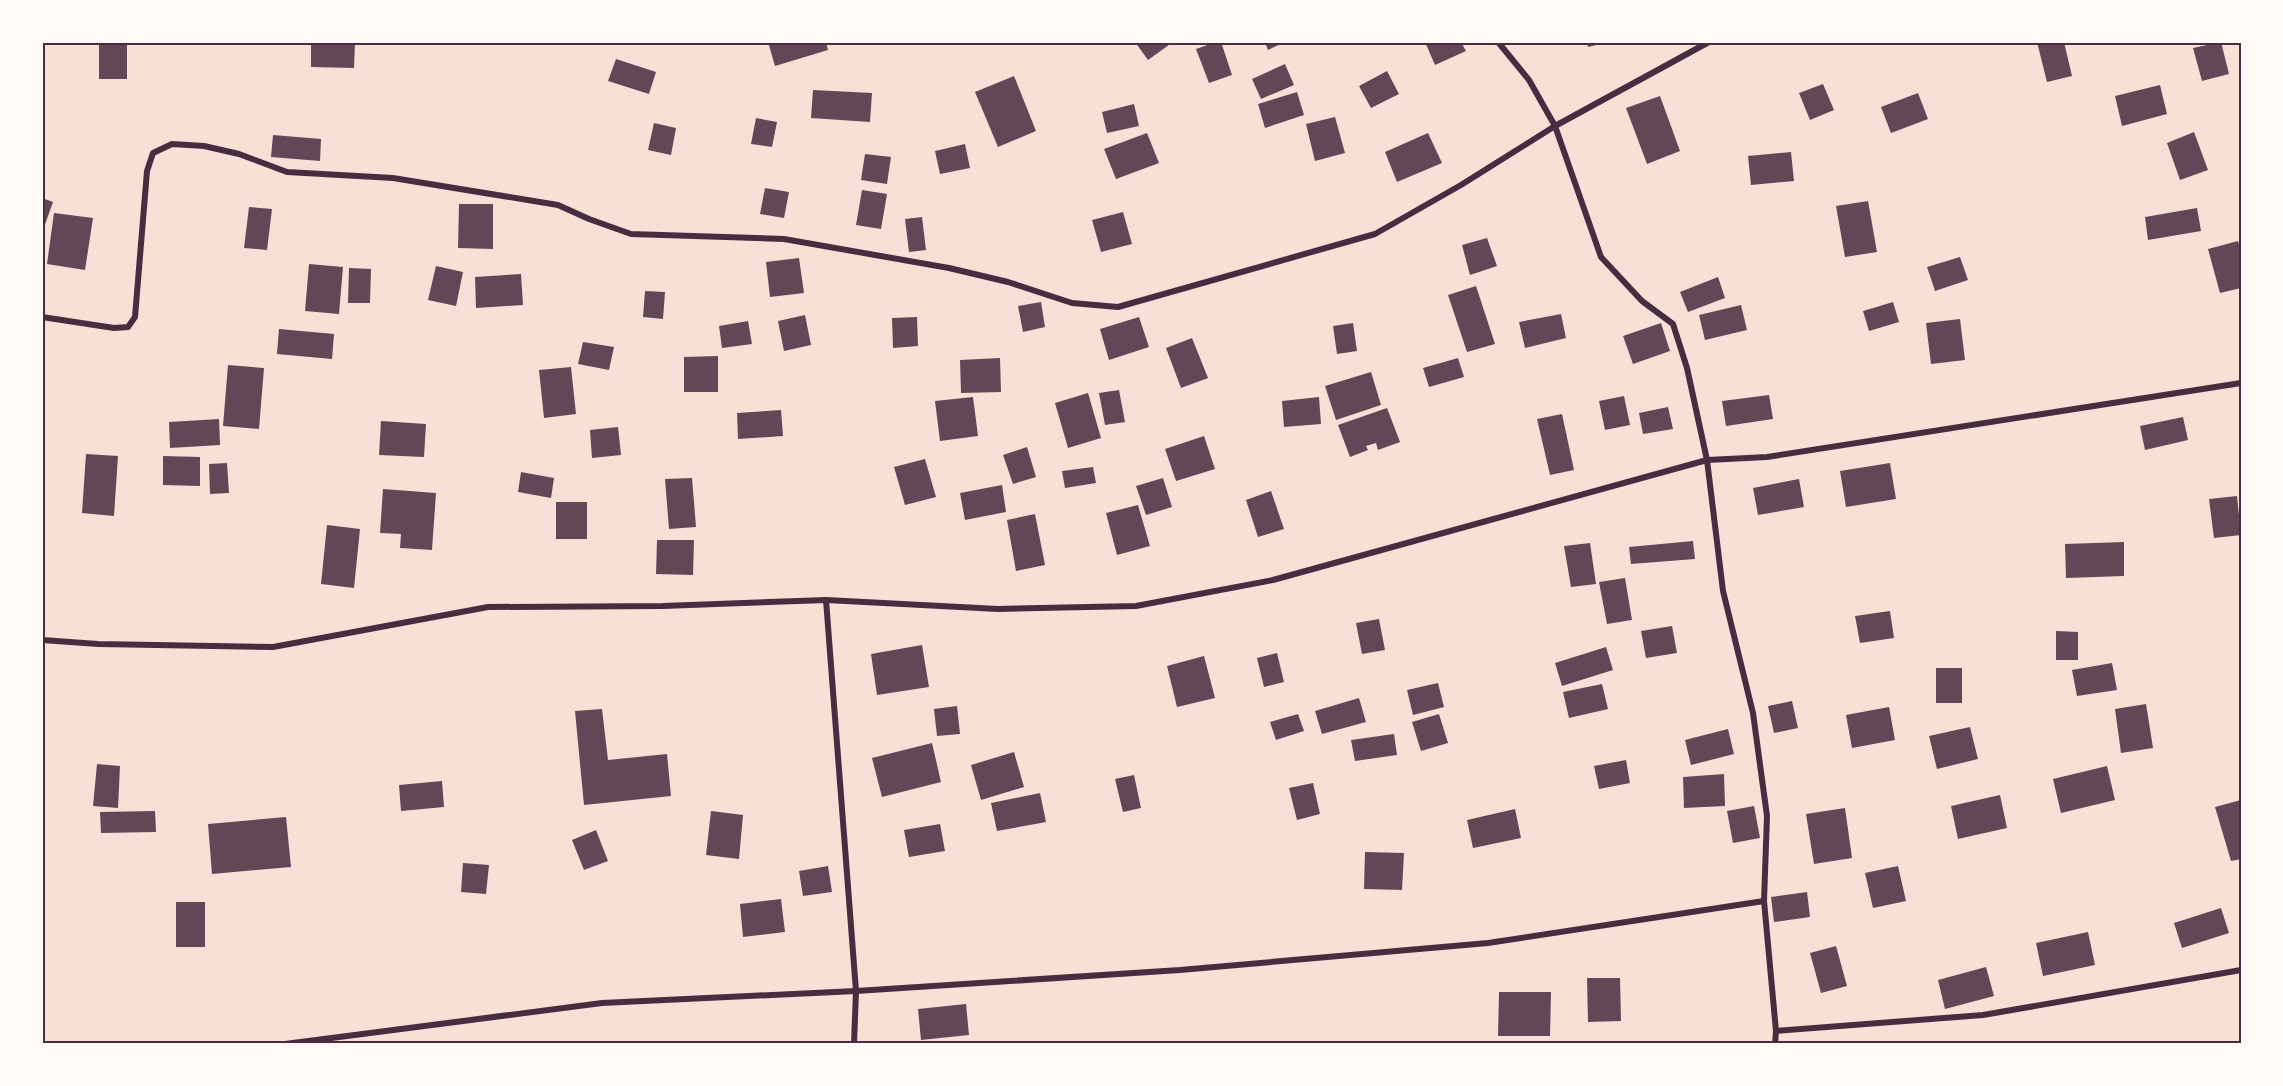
<svg xmlns="http://www.w3.org/2000/svg" width="2283" height="1086" viewBox="0 0 2283 1086" font-family="'Zilla Slab',serif">
  <style>
    .building { fill: #644757 }
    .lines { fill: none; stroke-linecap: round; stroke-linejoin: round }
    .minor { stroke: #4a2c40; stroke-width: 6 }
    .neatline { fill: none; stroke: #4a2c40; stroke-width: 2 }
  </style>
  <rect width="100%" height="100%" fill="#f7e1d7"/>
  <!-- building -->
  <g class="building">
    <rect x="99" y="42" width="28" height="37"/>
    <polygon points="311,42 355,42 354,68 311,67"/>
    <polygon points="768,42 826,42 828,50 775,66"/>
    <polygon points="1135,42 1173,42 1148,60"/>
    <polygon points="1216,42 1221,42 1232,75 1209,83 1196,49"/>
    <polygon points="1265,42 1285,42 1268,50"/>
    <polygon points="1425,42 1461,42 1466,51 1435,65"/>
    <polygon points="1587,42 1605,42 1605,43 1588,47"/>
    <polygon points="2037,42 2064,42 2072,76 2047,82"/>
    <polygon points="2221,42 2229,74 2202,81 2193,48"/>
    <polygon points="616,59 656,72 649,94 608,81"/>
    <polygon points="1285,64 1294,85 1261,99 1252,79"/>
    <polygon points="1387,71 1399,94 1371,108 1359,86"/>
    <polygon points="1014,76 1036,131 998,147 975,92"/>
    <polygon points="1823,84 1834,110 1810,120 1799,93"/>
    <polygon points="2160,85 2167,114 2122,126 2115,96"/>
    <polygon points="813,90 872,93 870,122 811,118"/>
    <polygon points="1297,92 1304,115 1265,128 1258,104"/>
    <polygon points="1918,93 1928,119 1891,133 1881,107"/>
    <polygon points="1660,96 1680,151 1647,164 1626,108"/>
    <polygon points="1134,104 1139,126 1107,133 1102,112"/>
    <polygon points="1335,117 1345,153 1315,161 1306,124"/>
    <polygon points="756,118 777,122 772,147 751,144"/>
    <polygon points="654,123 676,128 671,155 648,150"/>
    <polygon points="2194,132 2208,170 2180,180 2167,143"/>
    <polygon points="1147,133 1159,163 1116,179 1104,149"/>
    <polygon points="1428,133 1442,163 1397,182 1385,152"/>
    <polygon points="273,135 321,139 320,161 271,157"/>
    <polygon points="965,144 970,168 940,174 935,151"/>
    <polygon points="1791,152 1794,181 1751,185 1748,156"/>
    <polygon points="865,154 891,157 887,184 861,180"/>
    <polygon points="765,188 789,192 784,218 760,214"/>
    <polygon points="862,190 887,194 881,229 856,225"/>
    <polygon points="42,198 53,202 42,233"/>
    <polygon points="1868,201 1877,252 1845,257 1836,206"/>
    <polygon points="459,204 493,204 493,249 458,248"/>
    <polygon points="249,207 272,209 267,250 244,248"/>
    <polygon points="2197,208 2201,231 2148,240 2145,217"/>
    <polygon points="1123,212 1132,244 1101,252 1092,220"/>
    <polygon points="54,213 93,218 85,270 47,264"/>
    <polygon points="922,217 926,250 909,252 905,219"/>
    <polygon points="1487,238 1497,266 1470,275 1462,245"/>
    <polygon points="2238,241 2241,251 2241,288 2220,293 2208,249"/>
    <polygon points="1960,257 1968,280 1935,291 1927,267"/>
    <polygon points="799,258 804,293 770,297 766,262"/>
    <polygon points="309,264 343,267 339,314 305,311"/>
    <polygon points="436,266 463,272 456,306 428,300"/>
    <polygon points="349,268 371,269 370,303 348,303"/>
    <polygon points="521,274 523,305 476,308 475,277"/>
    <polygon points="1718,277 1725,298 1688,312 1680,292"/>
    <polygon points="1476,286 1495,344 1467,352 1448,295"/>
    <polygon points="645,291 665,292 663,319 643,317"/>
    <polygon points="1041,302 1045,327 1023,332 1018,306"/>
    <polygon points="1893,302 1899,322 1869,331 1863,311"/>
    <polygon points="1741,305 1747,330 1705,340 1699,315"/>
    <polygon points="1561,314 1566,338 1525,348 1519,322"/>
    <polygon points="805,315 811,345 784,351 778,321"/>
    <polygon points="917,317 918,346 893,348 892,318"/>
    <polygon points="1139,317 1149,347 1109,360 1100,329"/>
    <polygon points="1960,319 1965,360 1931,364 1926,323"/>
    <polygon points="748,321 752,344 722,348 719,326"/>
    <polygon points="1353,323 1357,351 1337,354 1333,326"/>
    <polygon points="1661,323 1670,351 1633,364 1623,336"/>
    <polygon points="279,329 334,334 332,359 277,354"/>
    <polygon points="1192,338 1208,378 1181,388 1166,348"/>
    <polygon points="583,342 614,347 609,370 578,364"/>
    <polygon points="718,356 718,392 684,392 684,357"/>
    <polygon points="1000,358 1001,392 961,393 960,360"/>
    <polygon points="1458,358 1464,377 1429,387 1423,368"/>
    <polygon points="228,365 264,368 259,429 223,426"/>
    <polygon points="571,367 576,414 544,418 539,370"/>
    <polygon points="1371,372 1381,405 1336,420 1325,386"/>
    <polygon points="1119,390 1125,422 1105,425 1099,393"/>
    <polygon points="1088,393 1101,438 1068,448 1055,403"/>
    <polygon points="1769,395 1773,419 1726,426 1722,401"/>
    <polygon points="1624,396 1630,425 1605,430 1599,401"/>
    <polygon points="973,397 978,436 940,441 935,401"/>
    <polygon points="1319,397 1321,424 1284,427 1282,401"/>
    <polygon points="1668,407 1673,429 1643,434 1639,413"/>
    <polygon points="1387,408 1400,442 1378,450 1376,443 1366,446 1368,450 1350,457 1338,425"/>
    <polygon points="781,410 783,436 738,439 737,413"/>
    <polygon points="1562,414 1574,470 1550,475 1537,419"/>
    <polygon points="2183,417 2188,440 2145,450 2140,426"/>
    <polygon points="219,419 220,445 170,448 169,422"/>
    <polygon points="381,421 426,424 424,457 379,455"/>
    <polygon points="618,427 621,455 592,458 590,430"/>
    <polygon points="1204,436 1215,469 1176,481 1165,449"/>
    <polygon points="1027,447 1036,477 1013,484 1003,455"/>
    <polygon points="86,454 118,456 114,516 82,513"/>
    <polygon points="163,456 200,457 200,486 163,485"/>
    <polygon points="925,459 936,497 905,505 894,467"/>
    <polygon points="227,463 229,493 210,494 209,464"/>
    <polygon points="1890,463 1896,499 1846,507 1840,471"/>
    <polygon points="1093,467 1096,483 1065,488 1062,471"/>
    <polygon points="521,472 554,478 551,498 518,492"/>
    <polygon points="692,478 696,527 669,529 665,479"/>
    <polygon points="1163,478 1172,507 1146,515 1136,486"/>
    <polygon points="1799,479 1804,507 1758,515 1753,488"/>
    <polygon points="1002,485 1006,512 965,520 960,493"/>
    <polygon points="383,489 436,493 432,550 400,548 401,534 380,533"/>
    <polygon points="1271,491 1284,529 1258,537 1246,500"/>
    <polygon points="2237,496 2241,535 2214,538 2209,499"/>
    <rect x="556" y="502" width="31" height="37"/>
    <polygon points="1138,505 1150,546 1117,555 1106,513"/>
    <polygon points="1035,514 1045,565 1016,571 1007,520"/>
    <polygon points="327,525 360,529 354,588 321,584"/>
    <polygon points="657,540 694,540 693,575 656,574"/>
    <polygon points="1693,541 1695,559 1631,564 1629,547"/>
    <polygon points="2124,542 2124,576 2066,578 2065,544"/>
    <polygon points="1590,543 1596,584 1571,587 1564,546"/>
    <polygon points="1625,578 1632,620 1607,624 1599,582"/>
    <polygon points="1890,611 1894,638 1860,643 1855,616"/>
    <polygon points="1379,619 1385,650 1362,654 1356,623"/>
    <polygon points="1672,626 1677,653 1646,658 1641,631"/>
    <polygon points="2056,631 2078,632 2078,660 2056,660"/>
    <polygon points="922,645 929,687 877,695 871,654"/>
    <polygon points="1606,647 1613,670 1562,686 1555,663"/>
    <polygon points="1277,653 1284,682 1264,687 1257,658"/>
    <polygon points="1204,656 1215,698 1177,707 1167,666"/>
    <polygon points="2112,663 2117,690 2077,696 2072,670"/>
    <rect x="1936" y="668" width="26" height="35"/>
    <polygon points="1438,683 1444,707 1413,715 1407,690"/>
    <polygon points="1602,684 1608,709 1569,718 1563,692"/>
    <polygon points="1359,698 1366,722 1322,734 1315,711"/>
    <polygon points="1792,701 1798,728 1774,733 1768,706"/>
    <polygon points="2146,704 2153,748 2121,753 2115,709"/>
    <polygon points="957,706 960,734 937,736 934,709"/>
    <polygon points="1889,707 1895,740 1852,748 1846,715"/>
    <polygon points="602,709 608,760 667,754 671,796 584,805 575,711"/>
    <polygon points="1298,714 1304,731 1276,740 1270,722"/>
    <polygon points="1439,714 1448,743 1421,751 1412,722"/>
    <polygon points="1970,727 1978,759 1937,769 1929,736"/>
    <polygon points="1728,729 1734,754 1691,765 1685,740"/>
    <polygon points="1394,734 1397,755 1355,761 1351,740"/>
    <polygon points="932,743 941,782 882,797 872,758"/>
    <polygon points="1014,752 1024,787 981,800 971,765"/>
    <polygon points="1626,760 1630,783 1599,789 1594,766"/>
    <polygon points="97,764 120,766 118,808 93,806"/>
    <polygon points="2107,766 2115,800 2061,813 2053,779"/>
    <polygon points="1724,774 1725,806 1684,808 1683,777"/>
    <polygon points="1134,775 1141,808 1123,812 1115,779"/>
    <polygon points="442,781 444,807 401,811 399,785"/>
    <polygon points="1313,783 1320,814 1297,820 1289,788"/>
    <polygon points="1040,793 1046,822 997,831 991,803"/>
    <polygon points="2000,795 2007,828 1958,839 1951,806"/>
    <polygon points="2241,800 2241,859 2231,861 2215,807"/>
    <polygon points="1754,806 1760,838 1733,843 1727,811"/>
    <polygon points="1845,808 1852,858 1814,864 1806,814"/>
    <polygon points="1515,809 1521,838 1473,848 1467,820"/>
    <polygon points="155,811 156,832 101,833 100,812"/>
    <polygon points="711,811 743,815 739,859 706,855"/>
    <polygon points="286,817 291,867 212,874 208,824"/>
    <polygon points="940,824 945,851 909,857 904,830"/>
    <polygon points="596,830 608,861 584,870 572,840"/>
    <polygon points="1365,852 1404,853 1402,890 1364,889"/>
    <polygon points="463,863 489,865 486,894 461,892"/>
    <polygon points="828,866 832,892 803,896 799,871"/>
    <polygon points="1898,866 1906,901 1873,908 1865,873"/>
    <polygon points="1807,892 1810,917 1774,922 1771,897"/>
    <polygon points="781,899 785,932 743,937 740,904"/>
    <rect x="176" y="902" width="29" height="45"/>
    <polygon points="2221,908 2229,933 2182,948 2174,923"/>
    <polygon points="2088,932 2095,965 2043,976 2036,943"/>
    <polygon points="1836,946 1847,986 1821,993 1810,953"/>
    <polygon points="1986,967 1994,996 1945,1009 1938,980"/>
    <polygon points="1587,978 1620,978 1621,1021 1588,1022"/>
    <polygon points="1499,992 1551,992 1550,1036 1498,1036"/>
    <polygon points="966,1004 969,1035 921,1040 918,1009"/>
  </g>
  <g class="lines">
    <!-- minor -->
    <g class="minor">
      <polyline points="1498,42 1529,80 1555,126 1601,257 1642,301 1673,324 1687,368 1707,460 1723,591 1753,713 1767,816 1764,901 1776,1031 1775,1044"/>
      <polyline points="42,317 114,328 128,327 135,317 147,171 153,153 172,144 204,146 239,154 287,172 393,178 558,205 589,219 631,234 784,239 949,268 1008,282 1072,303 1118,307 1375,234 1461,185 1555,126 1709,42"/>
      <polyline points="826,600 856,991 854,1044"/>
      <polyline points="42,640 98,644 273,647 488,607 663,606 826,600 998,609 1136,606 1273,580 1707,460 1767,457 2241,383"/>
      <polyline points="1776,1031 1983,1015 2241,970"/>
      <polyline points="285,1044 602,1003 856,991 1180,970 1488,943 1764,901"/>
    </g>
  </g>
  <!-- border -->
  <rect width="2283" height="1086" fill="none" stroke="#fffaf5" stroke-width="87"/>
  <rect x="44" y="44" width="2196" height="998" class="neatline"/>
</svg>
